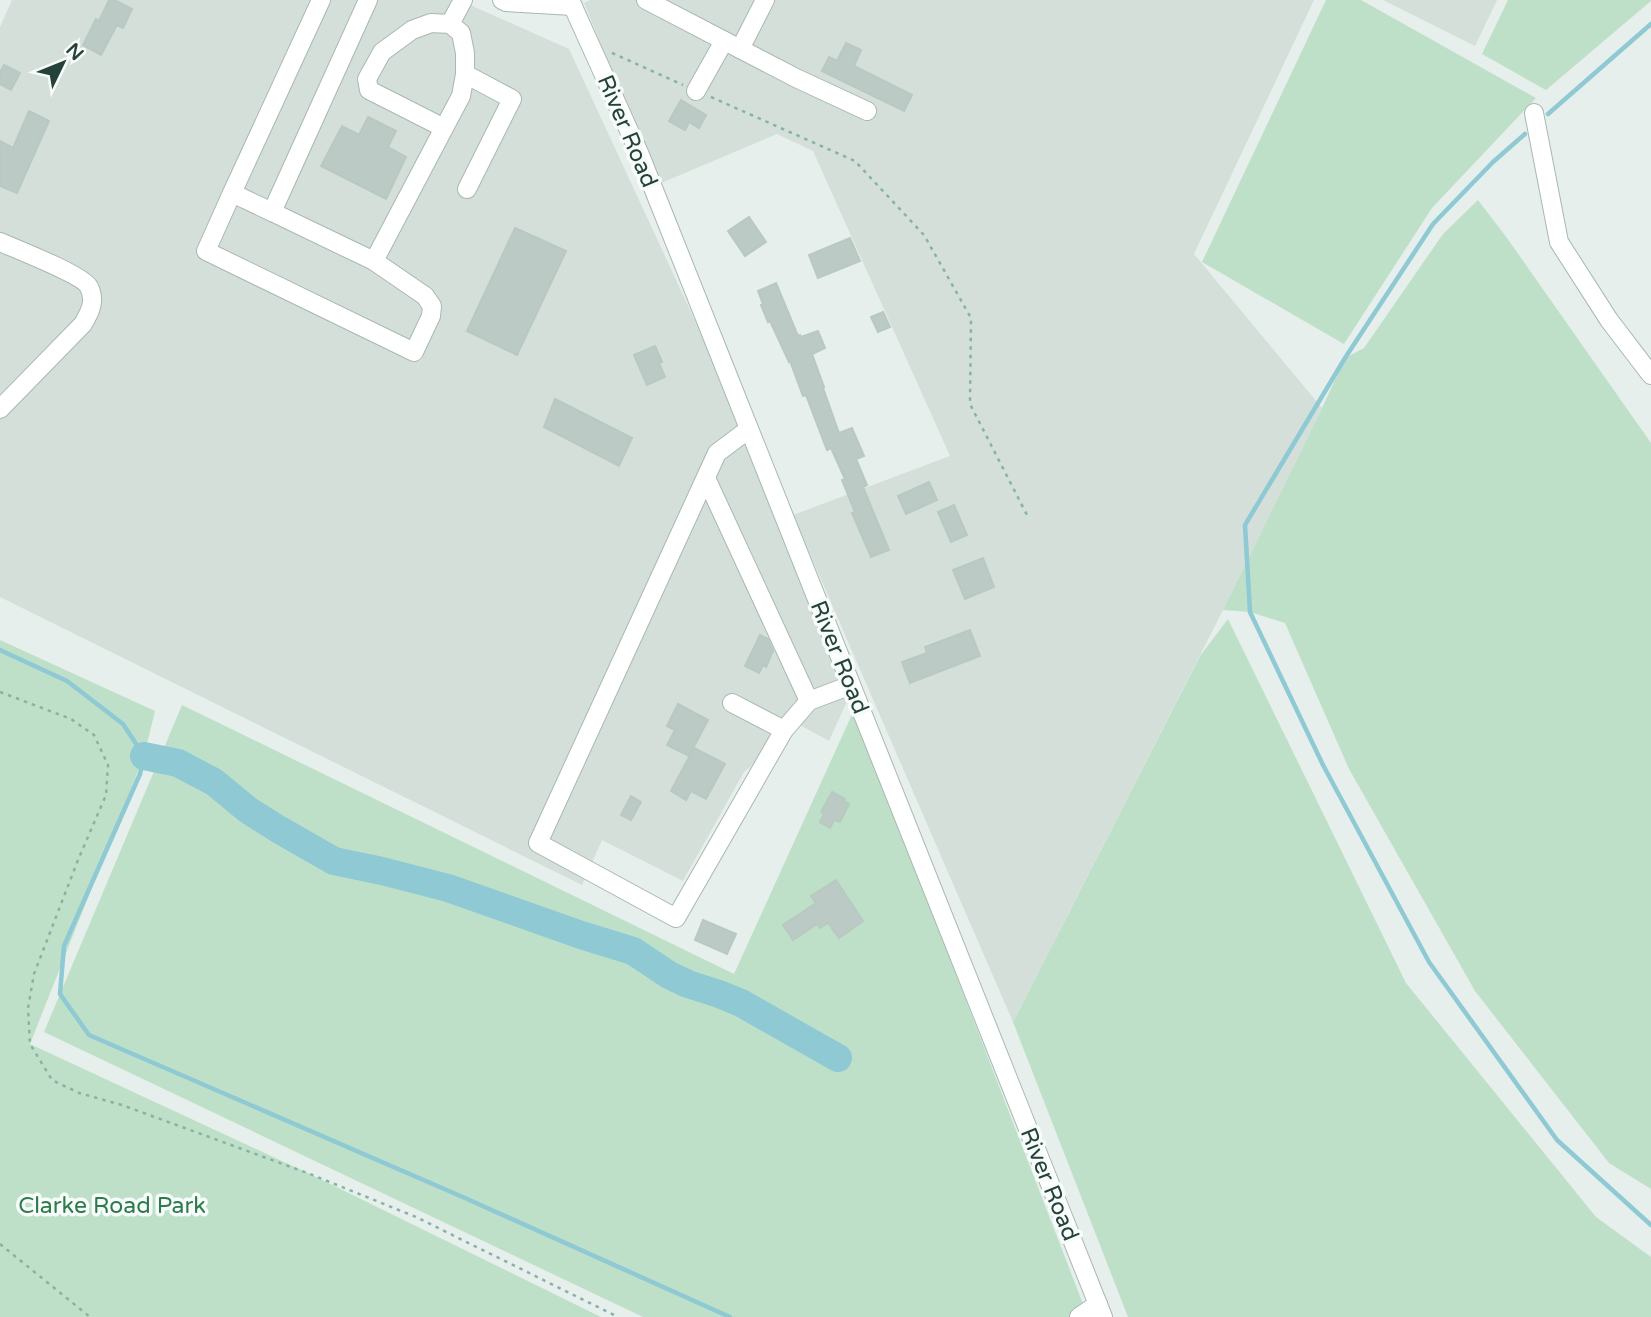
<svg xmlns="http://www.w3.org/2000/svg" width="1651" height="1317" viewBox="0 0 1651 1317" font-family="'Varela Round',sans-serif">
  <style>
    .built { fill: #d4dfda }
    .green { fill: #bfe0c8 }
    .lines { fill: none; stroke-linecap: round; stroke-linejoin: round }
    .stream { stroke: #8ec9d4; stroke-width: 4.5 }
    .river { stroke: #8ec9d4; stroke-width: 28 }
    .building { fill: #bbcac4; stroke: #b8c9c2; stroke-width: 2 }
    .minor-casing { stroke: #a8b8b2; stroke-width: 20 }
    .path { stroke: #86b3a5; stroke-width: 2.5; stroke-dasharray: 3.5 5; stroke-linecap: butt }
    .minor { stroke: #fff; stroke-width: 18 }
    .labels { text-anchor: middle; stroke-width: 7; stroke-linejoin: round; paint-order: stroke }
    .street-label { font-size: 23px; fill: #24423a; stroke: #f7fbf9 }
    .park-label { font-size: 23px; fill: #2d7a4b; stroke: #f7fbf9 }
  </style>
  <rect width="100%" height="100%" fill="#e6efeb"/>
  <!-- built -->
  <g class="built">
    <polygon points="12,0 459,0 569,49 722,379 848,699 829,741 800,725 744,772 683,881 602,840 582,885 0,597 0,27"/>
    <polygon points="590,0 1314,0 1194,254 1322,408 1223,610 1013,1022 793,515 950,456 813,151 777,134 659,184 584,3"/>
    <polygon points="1383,0 1497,0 1475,46"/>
  </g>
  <!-- green -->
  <g class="green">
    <polygon points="1326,0 1361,0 1536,98 1432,208 1344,344 1202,262"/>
    <polygon points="1508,0 1651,0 1651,1 1546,90 1482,54"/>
    <polygon points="1478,200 1507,238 1651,443 1651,1189 1609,1163 1475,991 1349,769 1285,623 1250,612 1223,610 1322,408 1345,358 1364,348 1443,234"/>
    <polygon points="1228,619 1406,983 1596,1217 1651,1257 1651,1317 1128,1317 1013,1022 1200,656"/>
    <polygon points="0,640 155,711 144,756 30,1044 310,1174 601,1317 0,1317"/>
    <polygon points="182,705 734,974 854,710 1088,1317 643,1317 44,1032"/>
  </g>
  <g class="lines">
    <!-- stream -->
    <g class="stream">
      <polyline points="1548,114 1651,24"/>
      <polyline points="1525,134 1493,162 1433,224 1345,358 1245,525 1250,612 1323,765 1429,962 1557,1140 1651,1225"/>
      <polyline points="0,650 67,681 123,724 144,756 140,774 64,946 60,994 89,1035 465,1198 730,1317"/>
    </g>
    <!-- river -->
    <polyline class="river" points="144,756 178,763 214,782 248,810 278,829 334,861 382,871 448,888 581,935 633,951 669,975 688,984 719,994 741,1003 838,1058"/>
  </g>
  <!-- building -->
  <g class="building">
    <polygon points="109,0 114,0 132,9 123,28 117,25 101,55 83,45 96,19 99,21"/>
    <polygon points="846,43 861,50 854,66 912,95 904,111 822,71 829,57 837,61"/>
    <polygon points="4,65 20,73 11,90 0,84 0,72"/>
    <polygon points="681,100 706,115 699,128 689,122 685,130 669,121"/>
    <polygon points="29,111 49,121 17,193 0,186 0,141 13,148"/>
    <polygon points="368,117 396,131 388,147 406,157 386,199 321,166 342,126 359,135"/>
    <polygon points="749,217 766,242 745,256 728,231"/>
    <polygon points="515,228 566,251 517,355 467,331"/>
    <polygon points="850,238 860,261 818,278 809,255"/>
    <polygon points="776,283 798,336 800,335 801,337 818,331 825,348 812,354 824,387 823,388 839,433 852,428 864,456 856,459 867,485 863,487 889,550 871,557 852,513 855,512 842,480 845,479 831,448 827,450 806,395 803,396 790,361 789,362 770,321 768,322 761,305 763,304 758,291"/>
    <polygon points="883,312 890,327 878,332 871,317"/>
    <polygon points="655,346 662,362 659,363 665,377 647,385 634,355"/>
    <polygon points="555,399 632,438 619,466 544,427"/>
    <polygon points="929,482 937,500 906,514 898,496"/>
    <polygon points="954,505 967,535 951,542 938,512"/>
    <polygon points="983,558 994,587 965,599 953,570"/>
    <polygon points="970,630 980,656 910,683 902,662 927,653 925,647"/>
    <polygon points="760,635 768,639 773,651 766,667 763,665 759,673 745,666"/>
    <polygon points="678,704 708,720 689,756 667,745 675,730 667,726"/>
    <polygon points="694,748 725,764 706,799 691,791 686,800 671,791"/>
    <polygon points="832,792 845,799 844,801 849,804 840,822 834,820 830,828 820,822 824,814 821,812"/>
    <polygon points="631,796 641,802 631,820 621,815"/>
    <polygon points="836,880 863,921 839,938 828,923 820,928 817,924 793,940 783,925 816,903 811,896"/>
    <polygon points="703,920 736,934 727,954 695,940"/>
  </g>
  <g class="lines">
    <!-- minor casing -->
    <g class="minor-casing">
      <g id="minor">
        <polyline points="368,0 272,212 374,261 444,128"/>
        <polyline points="502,0 506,2 573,6"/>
        <polyline points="570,0 640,155 1103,1317"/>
        <polyline points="646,0 796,78 867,111"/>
        <polygon points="431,23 450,24 461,33 465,53 465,74 461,96 444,128 369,90 367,79 382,52 412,30"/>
        <polyline points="450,24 463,0"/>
        <polyline points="740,49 765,0"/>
        <polyline points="465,74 512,99 467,189"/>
        <polyline points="696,91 724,41"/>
        <polyline points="1534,113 1559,242 1609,320 1651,375"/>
        <polyline points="232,193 206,251 414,352 431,316 432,306 425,296 374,261"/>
        <polyline points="272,212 232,193 321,0"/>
        <path d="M0,242c16,7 83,33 89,45 7,14 1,25 -6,37l-83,85"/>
        <polyline points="749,429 717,453 538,843 676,918 784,730 809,701 851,685"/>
        <polyline points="706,478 809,701"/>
        <polyline points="732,703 784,730"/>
        <polyline points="1079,1317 1098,1304"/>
      </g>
    </g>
    <!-- path -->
    <g class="path">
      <polyline points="612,53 683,85"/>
      <polyline points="711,97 855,161 924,235 971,318 970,404 1027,515"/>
      <polyline points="0,692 71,719 94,735 108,765 106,795 78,860 34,974 28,1008 30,1044 52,1080 79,1093 122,1105 310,1174 416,1217 618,1317"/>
      <polyline points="0,1244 90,1317"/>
    </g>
    <!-- minor -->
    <use href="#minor" class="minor"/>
  </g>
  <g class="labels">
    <!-- street labels -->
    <g class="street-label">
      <text transform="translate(628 131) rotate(67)" y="8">River Road</text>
      <text transform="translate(840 657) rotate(68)" y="8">River Road</text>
      <text transform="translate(1050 1184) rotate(68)" y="8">River Road</text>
    </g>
    <!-- park labels -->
    <g class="park-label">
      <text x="112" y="1213">Clarke Road Park</text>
    </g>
  </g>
  <!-- north arrow -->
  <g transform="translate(63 63) rotate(47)" stroke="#f7fbf9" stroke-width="5" paint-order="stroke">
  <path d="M0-5L12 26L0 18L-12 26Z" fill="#24423a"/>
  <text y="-10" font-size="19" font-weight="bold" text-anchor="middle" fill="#24423a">N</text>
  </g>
</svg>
